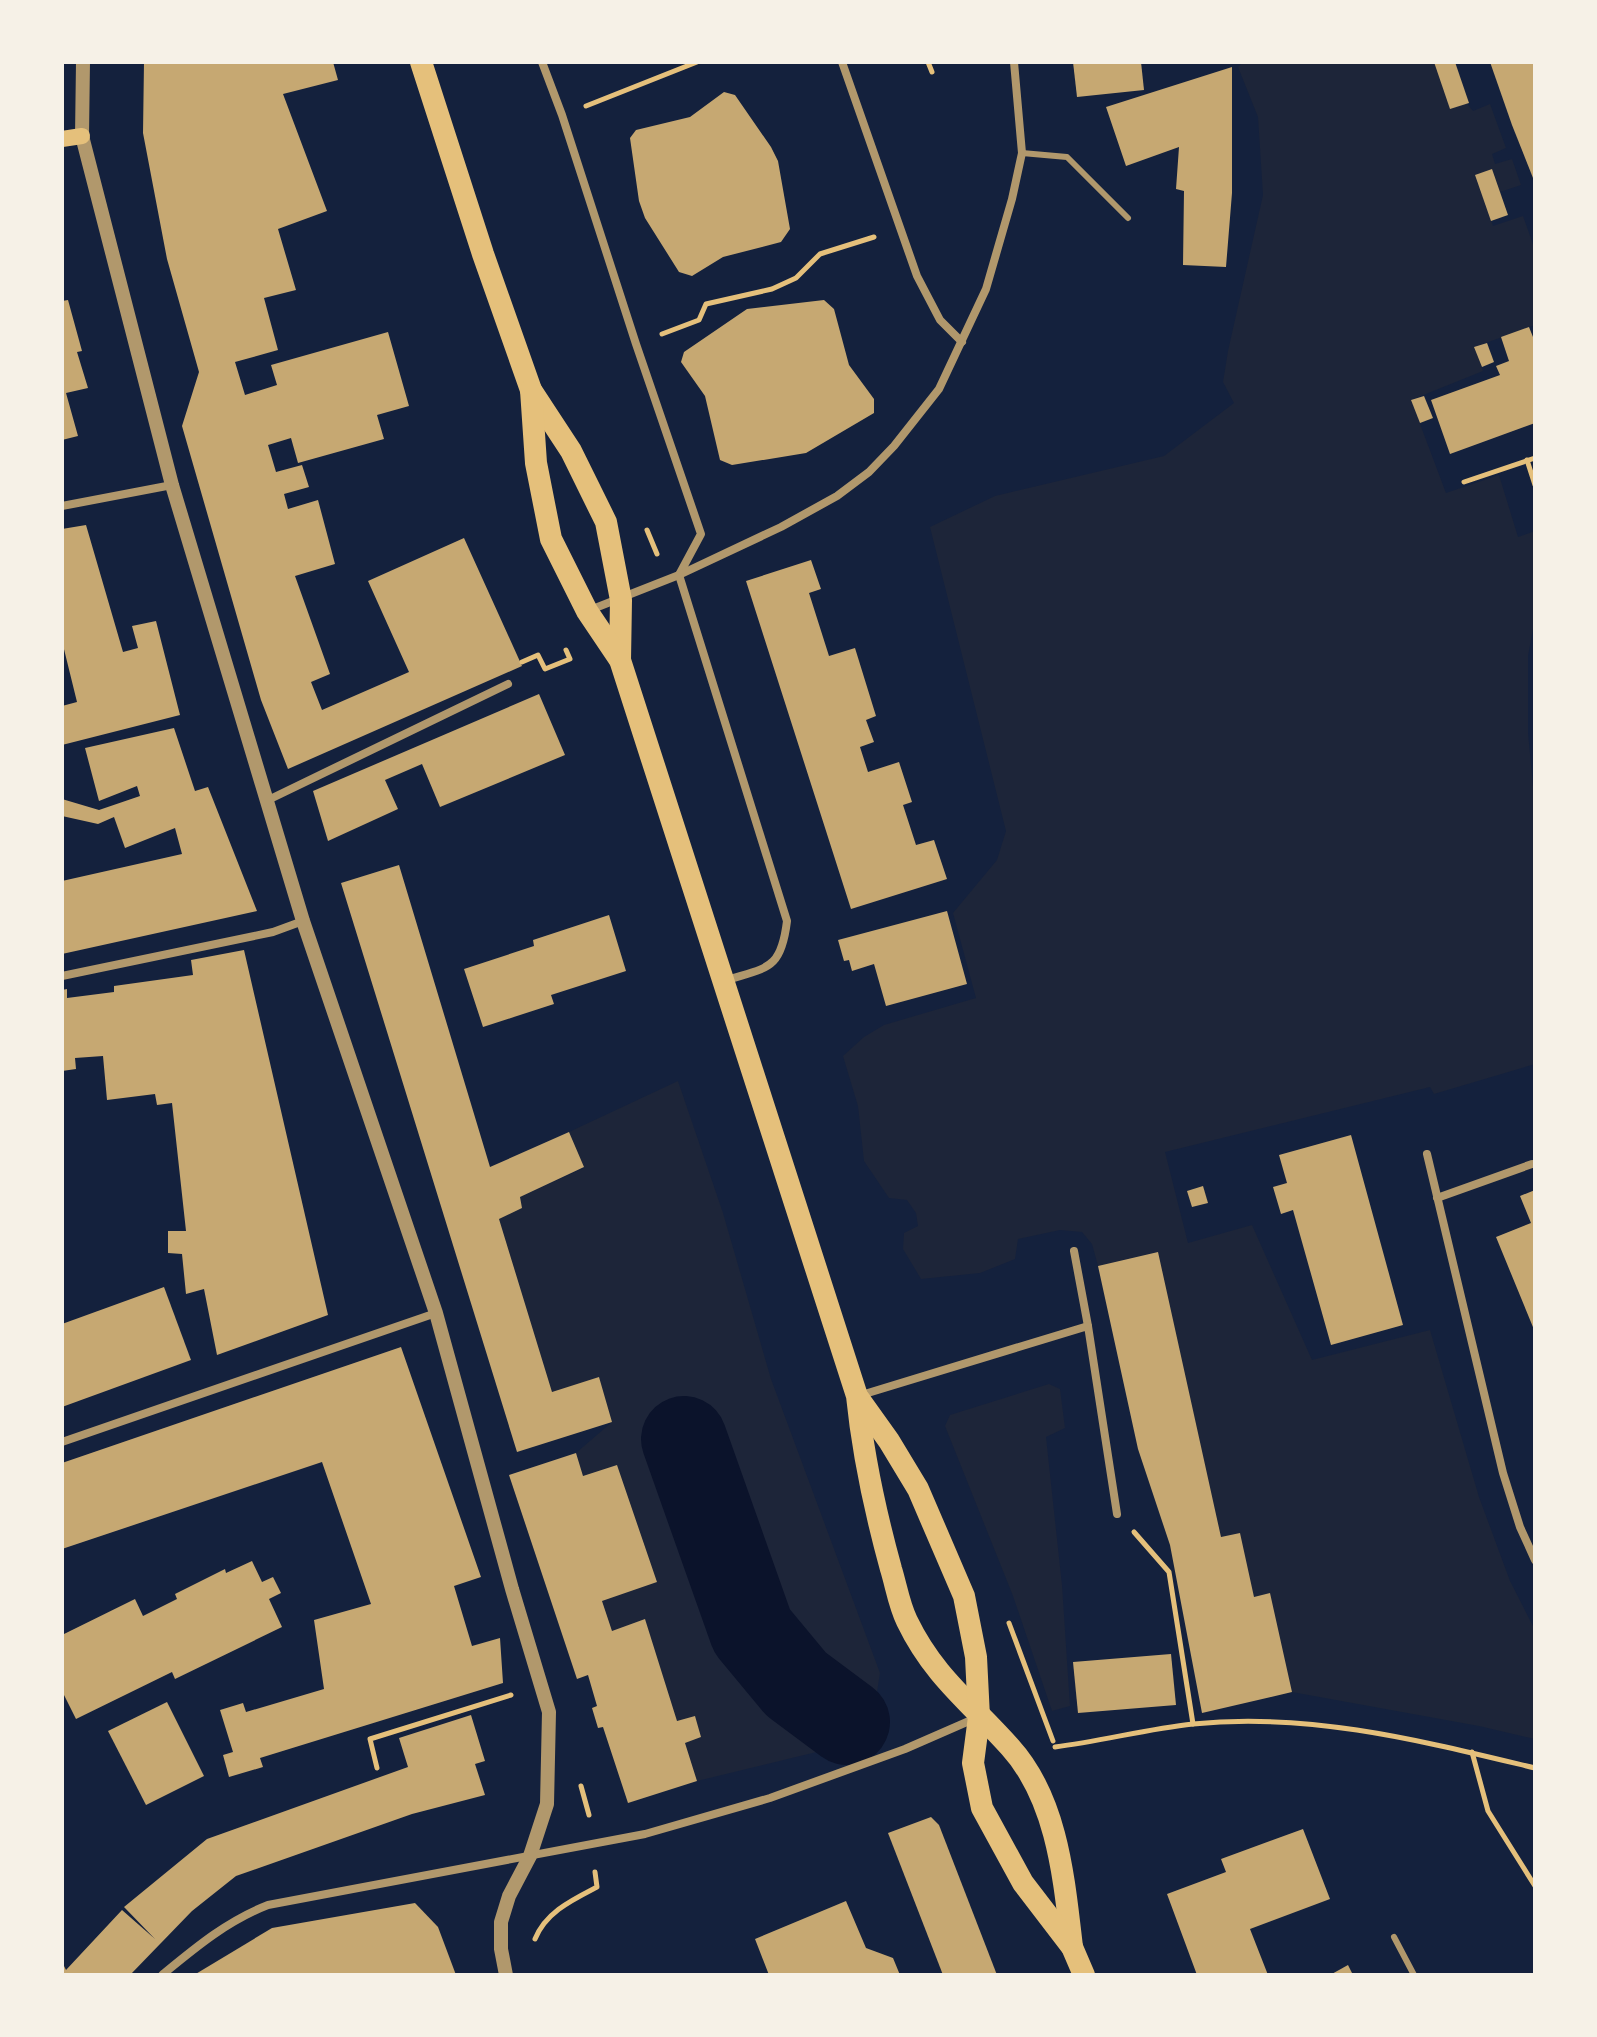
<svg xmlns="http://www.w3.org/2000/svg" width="1597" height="2037" viewBox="0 0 1597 2037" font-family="'DM Sans',sans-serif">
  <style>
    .green { fill: #1d2539 }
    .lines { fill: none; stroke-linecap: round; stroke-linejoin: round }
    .river { stroke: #0b132b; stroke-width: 86 }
    .building { fill: #c6a872 }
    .path { stroke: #e5c07b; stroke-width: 5 }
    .service { stroke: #b1986c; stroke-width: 6 }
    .minor { stroke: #b1986c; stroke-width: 8 }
    .tertiary { stroke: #b1986c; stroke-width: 14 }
    .secondary { stroke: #e5c07b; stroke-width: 16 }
    .trunk { stroke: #e5c07b; stroke-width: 22 }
  </style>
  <rect width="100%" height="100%" fill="#14213d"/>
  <!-- green -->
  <g class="green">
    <polygon points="1243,62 1434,62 1473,111 1490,104 1506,148 1492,154 1495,164 1512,159 1521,185 1500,192 1492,169 1475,176 1493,226 1523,216 1535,250 1535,325 1475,347 1483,371 1411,400 1446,493 1499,475 1518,537 1535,531 1535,618 1528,656 1528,733 1535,807 1535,1064 1434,1094 1430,1087 1165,1152 1188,1243 1252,1225 1312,1360 1430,1330 1479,1497 1510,1581 1535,1630 1535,1739 1479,1726 1292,1692 1270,1593 1254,1597 1240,1533 1221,1537 1157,1252 1098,1266 1092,1244 1082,1232 1060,1230 1018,1239 1015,1259 980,1273 921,1279 903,1249 904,1233 918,1226 916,1213 907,1200 889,1198 864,1161 858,1106 843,1056 864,1037 884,1025 976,998 953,913 997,860 1006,831 930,527 995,496 1164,456 1234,403 1223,382 1228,351 1263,195 1258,117 1238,67"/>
    <polygon points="678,1081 723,1213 771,1379 880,1673 872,1724 829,1749 697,1781 685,1743 701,1737 695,1717 677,1721 645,1620 612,1631 602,1601 657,1582 617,1465 583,1476 576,1453 612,1422 599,1378 552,1392 499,1219 522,1208 520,1197 584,1168 569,1132"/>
    <polygon points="1049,1384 1060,1389 1065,1428 1046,1437 1062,1585 1070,1706 1052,1711 1013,1596 945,1426 950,1415"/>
  </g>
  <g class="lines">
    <!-- river -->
    <polyline class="river" points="684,1439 752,1631 796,1684 847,1722"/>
  </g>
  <!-- building -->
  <g class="building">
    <polygon points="144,62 333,62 338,80 283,94 327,211 278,229 296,290 264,298 278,350 235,362 245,395 277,385 271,365 388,332 409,406 377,415 384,439 298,463 291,438 268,445 276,472 302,465 309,487 284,494 288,509 318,500 335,564 295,576 330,674 311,682 322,710 409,672 368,581 464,538 522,666 288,769 261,700 182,426 199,372 167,259 143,133"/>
    <polygon points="1073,62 1141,62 1144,90 1077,97"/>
    <polygon points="1434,62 1455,62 1469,103 1450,109"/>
    <polygon points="1490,62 1535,62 1535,183 1512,125"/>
    <polygon points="1232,67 1232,193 1226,267 1183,265 1184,191 1176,189 1179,147 1126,166 1106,107"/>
    <polygon points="724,92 735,95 771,147 778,161 790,229 781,242 723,257 692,276 679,272 645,218 639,201 630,138 636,130 690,117"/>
    <polygon points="1492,169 1508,215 1491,221 1475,175"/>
    <polygon points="68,300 82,351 77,352 88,388 66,393 78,436 62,440 62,301"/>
    <polygon points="824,300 834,309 849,365 874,399 874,413 806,453 732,465 720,460 705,396 681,362 684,352 747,309"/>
    <polygon points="1529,327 1535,342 1535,423 1450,454 1431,400 1500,375 1496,366 1509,361 1501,337"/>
    <polygon points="1487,343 1494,362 1482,367 1474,347"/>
    <polygon points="1424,396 1433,418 1420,423 1411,400"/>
    <polygon points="86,525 123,652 138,648 132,626 156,621 180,715 62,745 62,706 77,702 62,641 62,529"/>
    <polygon points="811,560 821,589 809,593 829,656 855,648 876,716 866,720 874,742 860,747 868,772 899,762 912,802 903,805 916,845 934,840 947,879 851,909 746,581"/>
    <polygon points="539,694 565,755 440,807 422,764 385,780 398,809 328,841 313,791"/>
    <polygon points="174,728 195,791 208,787 257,911 62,954 62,881 182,854 175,828 125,848 114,817 98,824 62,816 62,799 99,810 140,796 137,786 99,801 85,748"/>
    <polygon points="399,865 490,1167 569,1132 584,1167 520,1197 522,1208 499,1219 552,1392 599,1377 612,1422 517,1452 341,883"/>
    <polygon points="947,911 967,984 886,1006 874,964 852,971 849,960 844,961 838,940"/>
    <polygon points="609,915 626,971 551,995 554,1004 483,1027 464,969 534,946 533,940"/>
    <polygon points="244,950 328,1315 217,1355 204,1289 186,1294 182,1254 168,1253 168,1231 186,1231 172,1103 157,1105 155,1094 107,1100 103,1056 75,1058 76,1069 62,1071 62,990 67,989 67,998 114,992 114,986 193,975 191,960"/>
    <polygon points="1351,1135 1403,1325 1331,1345 1293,1210 1281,1214 1273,1187 1287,1183 1279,1155"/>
    <polygon points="1203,1186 1208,1203 1192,1207 1187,1191"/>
    <polygon points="1535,1190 1535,1332 1496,1237 1531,1223 1520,1196"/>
    <polygon points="1158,1252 1221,1537 1240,1533 1254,1597 1270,1593 1292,1692 1202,1713 1170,1545 1138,1449 1098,1266"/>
    <polygon points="164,1287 191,1360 62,1407 62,1324"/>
    <polygon points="401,1347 481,1577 454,1586 472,1646 500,1638 503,1683 260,1758 263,1767 229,1777 223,1755 233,1752 220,1710 243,1703 246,1712 324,1689 314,1620 371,1604 322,1462 62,1549 62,1463"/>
    <polygon points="576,1453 583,1476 617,1465 657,1582 602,1601 612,1631 645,1619 677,1721 695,1716 701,1737 685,1743 697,1781 628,1803 603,1727 598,1728 592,1708 597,1706 588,1675 577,1679 509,1475"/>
    <polygon points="252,1561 262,1582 273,1577 281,1593 269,1599 282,1627 175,1679 172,1672 76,1719 62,1691 62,1635 135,1599 143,1616 177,1599 175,1594 225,1569 226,1573"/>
    <polygon points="1171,1654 1176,1705 1078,1713 1073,1662"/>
    <polygon points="167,1702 204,1776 146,1805 108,1731"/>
    <polygon points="471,1715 485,1761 475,1764 485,1795 412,1814 236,1876 192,1911 130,1975 62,1975 62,1962 66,1970 122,1910 155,1939 124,1907 207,1839 408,1767 399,1738"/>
    <polygon points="931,1817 939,1825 997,1975 943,1975 888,1833"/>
    <polygon points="1303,1829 1330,1899 1250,1929 1268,1975 1197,1975 1167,1894 1226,1872 1221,1859"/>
    <polygon points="846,1901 866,1948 893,1958 900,1975 769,1975 755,1939"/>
    <polygon points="415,1903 438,1927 456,1975 194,1975 272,1928"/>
    <polygon points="1348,1965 1353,1975 1330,1975"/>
  </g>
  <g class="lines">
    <!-- path -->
    <g class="path">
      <polyline points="928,62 932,72"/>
      <polyline points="586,106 697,62"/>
      <polyline points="662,334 699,320 706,304 772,289 796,278 820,254 874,237"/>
      <polyline points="1527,460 1535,485"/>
      <polyline points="1464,482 1535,458"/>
      <polyline points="647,530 657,554"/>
      <polyline points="522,662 538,655 545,669 570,659 566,650"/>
      <polyline points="1134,1532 1169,1572 1193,1724"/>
      <polyline points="1009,1623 1053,1741"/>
      <path d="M1055,1747c47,-6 92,-18 138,-23 117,-12 229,17 342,44"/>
      <polyline points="1472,1752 1488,1811 1535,1886"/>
      <polyline points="377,1768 370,1739 511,1695"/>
      <polyline points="581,1786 589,1815"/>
      <path d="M535,1939c11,-27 37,-39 62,-52l-2,-15"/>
    </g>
    <!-- service -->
    <g class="service">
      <polyline points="1022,153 1067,157 1128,218"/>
      <polyline points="1394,1937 1414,1975"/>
    </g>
    <!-- minor -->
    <g class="minor">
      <path d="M542,62l20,53 74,229 65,190 -22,41 108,346c-6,50 -20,46 -63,60"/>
      <polyline points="842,62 917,276 940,320 962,342"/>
      <polyline points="62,506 172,485"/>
      <polyline points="590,610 679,575 781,527 837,496 869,472 894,446 939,389 986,289 1012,199 1022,153 1014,62"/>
      <polyline points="266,801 508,684"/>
      <polyline points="62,976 273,932 303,921"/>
      <polyline points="1427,1154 1503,1473 1520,1527 1535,1560"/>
      <polyline points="1437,1198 1532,1164"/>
      <polyline points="1074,1251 1088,1326"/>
      <polyline points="858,1396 1088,1326 1117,1514"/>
      <polyline points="62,1442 436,1313"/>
      <path d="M162,1975c34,-28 65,-54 106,-70l377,-71 125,-36 135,-49 71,-31"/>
    </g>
    <!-- tertiary -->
    <polyline class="tertiary" points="83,62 82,136 172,485 303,921 436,1313 512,1589 549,1712 547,1804 530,1856 509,1896 501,1922 501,1949 506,1975"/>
    <!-- secondary -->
    <polyline class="secondary" points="62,139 82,136"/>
    <!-- trunk -->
    <g class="trunk">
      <polyline points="421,62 483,254 531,390 571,451 606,522 621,600 620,660"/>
      <path d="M531,390l5,73 15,76 36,72 33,49 237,736c6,60 18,115 34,173 5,16 8,36 16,52 27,56 64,82 103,126 48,53 54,133 62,200"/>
      <polyline points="859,1399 889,1441 918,1489 964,1596 976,1657 979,1717 973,1763 982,1808 1023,1883 1072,1947 1084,1975"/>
    </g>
  </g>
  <!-- border -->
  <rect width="1597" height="2037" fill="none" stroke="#f6f1e7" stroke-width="128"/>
</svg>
